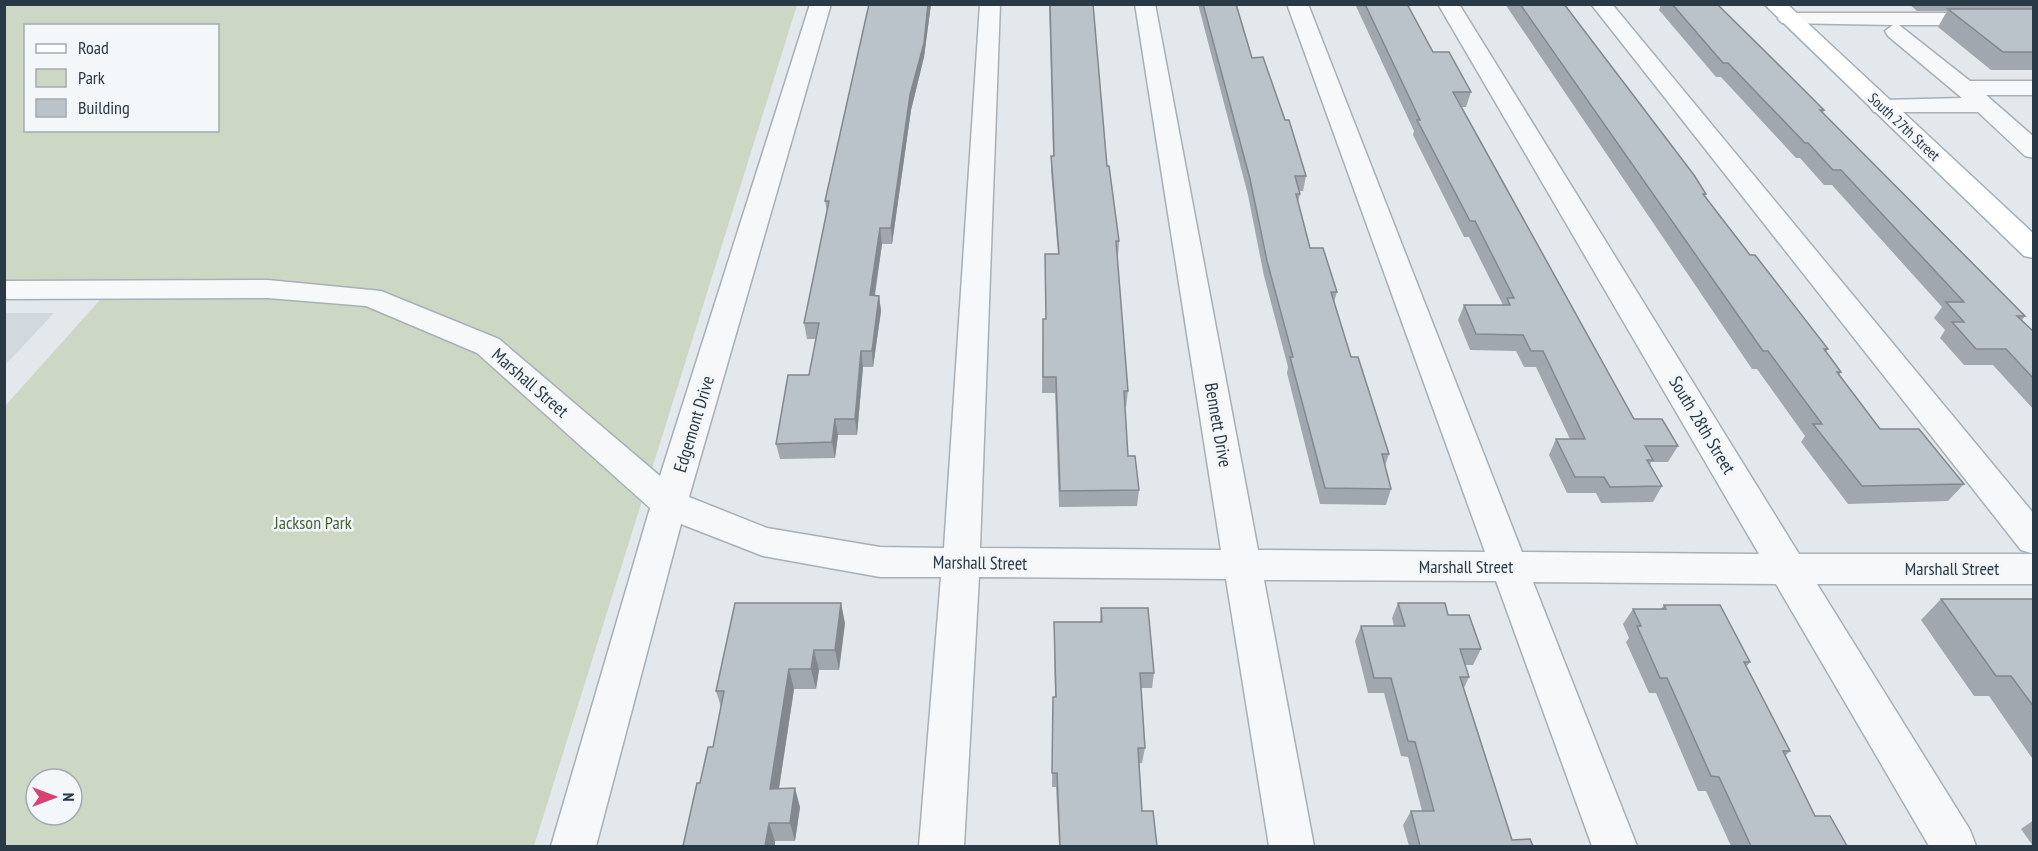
<svg xmlns="http://www.w3.org/2000/svg" width="2038" height="851" viewBox="0 0 2038 851" font-family="'PT Sans Narrow',sans-serif">
  <style>
    .built { fill: #d1d8de }
    .green { fill: #ccd7c4; fill-rule: evenodd }
    .lines { fill: none; stroke-linecap: round; stroke-linejoin: round }
    .minor-casing { stroke: #a7b0b7; stroke-width: 3 }
    .major-casing { stroke: #a1afb9; stroke-width: 3 }
    .minor { fill: #f6f8fa; fill-rule: evenodd }
    .major { fill: #fff; fill-rule: evenodd }
    .wall { fill: #a0a7ae }
    .shaded-wall { fill: #82888d }
    .building { fill: #bac2ca; stroke: #82888d; stroke-width: 1.5 }
    .labels { text-anchor: middle; stroke-width: 5; stroke-linejoin: round; paint-order: stroke }
    .far-street-label { font-size: 15px; fill: #293946; stroke: #f3f7f9 }
    .street-label { font-size: 18px; fill: #293946; stroke: #f3f7f9 }
    .park-label { font-size: 18px; fill: #466335; stroke: #f3f7f9 }
  </style>
  <rect width="100%" height="100%" fill="#e3e8ec"/>
  <!-- built -->
  <polygon class="built" points="5,313 54,313 5,365 4,313"/>
  <!-- green -->
  <path class="green" d="M5,5h792l-263,841h-529v-440l111,-124 -111,-2zM26,26h192v104h-192zM36,779h36v36h-36z"/>
  <g class="lines">
    <!-- minor casing -->
    <g class="minor-casing">
      <g id="minor">
        <polygon points="810,4 831,4 689,497 767,528 880,547 944,548 980,4 1000,4 980,548 1221,550 1135,4 1155,4 1258,550 1485,552 1287,4 1308,4 1522,552 1759,554 1438,4 1459,4 1799,554 2034,554 2034,584 1817,584 1970,830 1976,846 1929,846 1776,584 1533,582 1637,846 1592,846 1496,581 1264,580 1314,846 1269,846 1226,579 979,577 964,846 919,846 941,577 880,577 763,556 681,524 596,846 551,846 650,508 477,353 366,306 268,298 4,299 4,281 268,280 381,291 499,339 660,476"/>
        <polygon points="1591,4 1612,4 2034,514 2034,554 2021,550"/>
        <polygon points="1789,13 2034,13 2034,25 1899,25 1970,81 2034,81 2034,95 1986,95 2034,137 2034,158 2025,156 1978,112 1874,112 1870,107 1874,102 1882,100 1962,98 1888,36 1885,31 1893,25 1782,23 1778,19 1782,15"/>
      </g>
    </g>
    <!-- major casing -->
    <g class="major-casing">
      <polygon id="major" points="1764,4 1787,4 2034,234 2034,258 2024,256"/>
    </g>
    <!-- minor -->
    <use href="#minor" class="minor"/>
    <!-- major -->
    <use href="#major" class="major"/>
  </g>
  <!-- wall -->
  <g class="wall">
    <polygon points="869,4 931,4 924,57 911,110 892,244 882,244 875,296 879,296 881,311 873,367 863,367 857,435 838,435 835,458 780,459 776,444 809,375 816,339 807,339 804,323 827,212 825,201"/>
    <polygon points="1049,4 1093,4 1107,166 1119,241 1118,257 1117,257 1128,391 1126,407 1125,407 1128,456 1139,490 1137,506 1059,507 1055,393 1042,393 1043,319 1046,319 1045,254 1058,254 1051,171 1051,156 1053,156"/>
    <polygon points="1198,4 1236,4 1252,58 1285,120 1306,176 1303,191 1299,191 1300,194 1298,202 1310,248 1337,292 1334,302 1351,357 1389,454 1385,466 1391,489 1386,505 1320,504 1287,373 1288,367 1264,276 1248,195"/>
    <polygon points="1355,4 1407,4 1433,52 1471,92 1466,107 1462,107 1634,419 1678,446 1668,462 1651,462 1650,465 1662,486 1653,502 1601,503 1596,493 1567,493 1549,455 1556,439 1570,439 1536,367 1524,367 1516,351 1470,350 1458,320 1464,305 1503,305 1469,237 1464,237 1413,135 1414,131"/>
    <polygon points="1505,4 1564,4 1706,194 1705,196 1750,255 1828,349 1826,352 1841,372 1839,375 1880,429 1964,484 1948,501 1848,504 1801,442 1805,436 1757,369 1752,369"/>
    <polygon points="1661,4 1717,4 1824,110 1823,113 2025,316 2022,320 2034,332 2034,410 1993,365 1964,365 1940,338 1945,330 1934,318 1942,307 1832,185 1824,185 1800,158 1796,158 1721,77 1716,77 1659,10"/>
    <polygon points="1909,4 2034,4 2034,70 1991,70 1938,27 1947,11 1917,11"/>
    <polygon points="1941,599 2034,599 2034,761 1989,696 1974,696 1921,620"/>
    <polygon points="1398,603 1448,615 1481,649 1473,665 1465,665 1469,677 1464,688 1512,840 1533,846 1409,846 1403,825 1411,811 1422,811 1408,757 1401,756 1384,693 1368,693 1355,641 1361,626 1394,626 1392,618"/>
    <polygon points="1664,605 1750,662 1746,667 1790,751 1785,756 1815,816 1847,846 1731,846 1706,791 1698,791 1656,693 1649,693 1626,642 1629,638 1623,624 1633,609 1661,609"/>
    <polygon points="1101,608 1154,673 1152,688 1141,688 1145,748 1142,763 1139,763 1142,811 1157,846 1059,846 1056,787 1052,787 1053,697 1055,697 1054,638 1054,622 1100,622"/>
    <polygon points="845,623 839,670 819,670 816,689 794,689 779,789 800,807 795,841 775,841 775,846 683,846 700,783 713,747 721,707 716,691"/>
    <polygon points="2034,820 2034,846 2033,846 2021,829"/>
  </g>
  <!-- shaded-wall -->
  <g class="shaded-wall">
    <polygon points="928,4 931,4 924,57 911,110 892,244 891,228 910,95"/>
    <polygon points="880,228 882,244 872,311 870,295"/>
    <polygon points="879,296 881,311 873,367 872,351"/>
    <polygon points="861,351 863,367 857,435 855,419"/>
    <polygon points="835,419 838,435 835,458 832,442"/>
    <polygon points="841,603 845,623 839,670 835,650"/>
    <polygon points="814,650 819,670 816,689 811,669"/>
    <polygon points="789,669 794,689 776,807 770,789"/>
    <polygon points="795,788 800,807 795,841 790,823"/>
    <polygon points="769,823 775,841 775,846 765,846"/>
  </g>
  <!-- building -->
  <g class="building">
    <polygon points="869,4 928,4 924,43 910,95 891,228 880,228 870,295 879,296 872,351 861,351 855,419 835,419 832,442 776,444 788,375 809,375 819,323 804,323 829,201 825,201"/>
    <polygon points="1050,4 1093,4 1107,166 1109,166 1119,241 1116,241 1128,391 1124,391 1128,456 1135,456 1139,490 1060,491 1056,377 1043,377 1043,319 1046,319 1045,254 1059,254 1051,156 1054,156"/>
    <polygon points="1203,4 1236,4 1252,58 1263,57 1285,120 1289,120 1306,176 1295,176 1300,194 1296,194 1310,248 1323,248 1337,292 1331,292 1351,357 1358,357 1389,454 1382,454 1391,489 1325,488 1290,357 1293,357 1267,261 1250,179"/>
    <polygon points="1365,4 1407,4 1433,52 1449,52 1471,92 1453,92 1634,419 1662,419 1678,446 1645,446 1653,460 1647,460 1662,486 1610,487 1604,477 1575,477 1556,439 1585,439 1543,351 1531,351 1523,335 1476,334 1464,305 1510,305 1507,298 1514,298 1475,221 1470,221 1417,120 1420,120"/>
    <polygon points="1520,4 1564,4 1694,175 1706,194 1703,194 1750,255 1755,255 1828,349 1824,349 1841,372 1837,372 1880,429 1919,429 1964,484 1862,486 1813,424 1822,424 1768,351 1763,351"/>
    <polygon points="1672,4 1717,4 1785,71 1824,110 1820,110 2025,316 2017,316 2034,332 2034,379 2006,349 1976,349 1952,322 1964,322 1946,302 1964,302 1841,170 1833,170 1808,143 1805,143 1728,63 1723,63"/>
    <polygon points="1948,9 2034,9 2034,52 2003,52"/>
    <polygon points="1941,599 2034,599 2034,707 2011,676 1996,676"/>
    <polygon points="735,603 841,603 835,650 814,650 811,669 789,669 770,789 795,788 790,823 769,823 765,846 683,846 697,783 700,783 708,747 713,747 724,691 716,691"/>
    <polygon points="1398,603 1445,603 1448,615 1469,615 1481,649 1460,649 1469,677 1460,677 1512,840 1530,839 1533,846 1420,846 1411,811 1434,811 1415,742 1408,741 1391,678 1374,678 1361,626 1405,626"/>
    <polygon points="1664,605 1720,605 1750,662 1744,662 1790,751 1783,751 1815,816 1830,816 1847,846 1751,846 1719,777 1711,776 1667,678 1660,678 1637,626 1641,626 1633,609 1666,609"/>
    <polygon points="1101,608 1148,608 1154,673 1140,673 1145,748 1138,748 1142,811 1153,811 1157,846 1060,846 1057,773 1052,773 1053,697 1056,697 1054,622 1102,622"/>
  </g>
  <g class="labels">
    <!-- far-street labels -->
    <g class="far-street-label">
      <text transform="translate(1904 127) rotate(43)" y="5">South 27th Street</text>
    </g>
    <!-- street labels -->
    <g class="street-label">
      <text transform="translate(530 383) rotate(41)" y="6">Marshall Street</text>
      <text transform="translate(694 424) rotate(-73)" y="6">Edgemont Drive</text>
      <text transform="translate(1218 425) rotate(80)" y="6">Bennett Drive</text>
      <text transform="translate(1702 425) rotate(59)" y="6">South 28th Street</text>
      <text transform="translate(980 563) rotate(1)" y="6">Marshall Street</text>
      <text x="1466" y="573">Marshall Street</text>
      <text x="1952" y="575">Marshall Street</text>
    </g>
    <!-- park labels -->
    <g class="park-label">
      <text x="313" y="529">Jackson Park</text>
    </g>
  </g>
  <!-- border -->
  <rect width="2038" height="851" fill="none" stroke="#293946" stroke-width="12"/>
  <!-- legend -->
  <rect x="24" y="24" width="195" height="108" fill="#f3f7f9" stroke="#a2abb1" stroke-width="1.5"/>
  <rect x="36" y="44" width="30" height="9" fill="#ffffff" stroke="#a2abb1" stroke-width="1.5"/>
  <text x="78" y="54" font-size="18" fill="#293946">Road</text>
  <rect x="36" y="69" width="30" height="18" fill="#ccd7c4" stroke="#a2abb1" stroke-width="1.5"/>
  <text x="78" y="84" font-size="18" fill="#293946">Park</text>
  <rect x="36" y="99" width="30" height="18" fill="#bac2ca" stroke="#a2abb1" stroke-width="1.5"/>
  <text x="78" y="114" font-size="18" fill="#293946">Building</text>
  <!-- north arrow -->
  <g transform="translate(54 797) rotate(90)"><circle r="28" fill="#f3f7f9" stroke="#a2abb1" stroke-width="1.5"/>
  <path d="M0-4.5L10 22L0 15L-10 22Z" fill="#d84172"/>
  <text y="-9" font-size="16" font-weight="bold" text-anchor="middle" fill="#293946">N</text>
  </g>
</svg>
